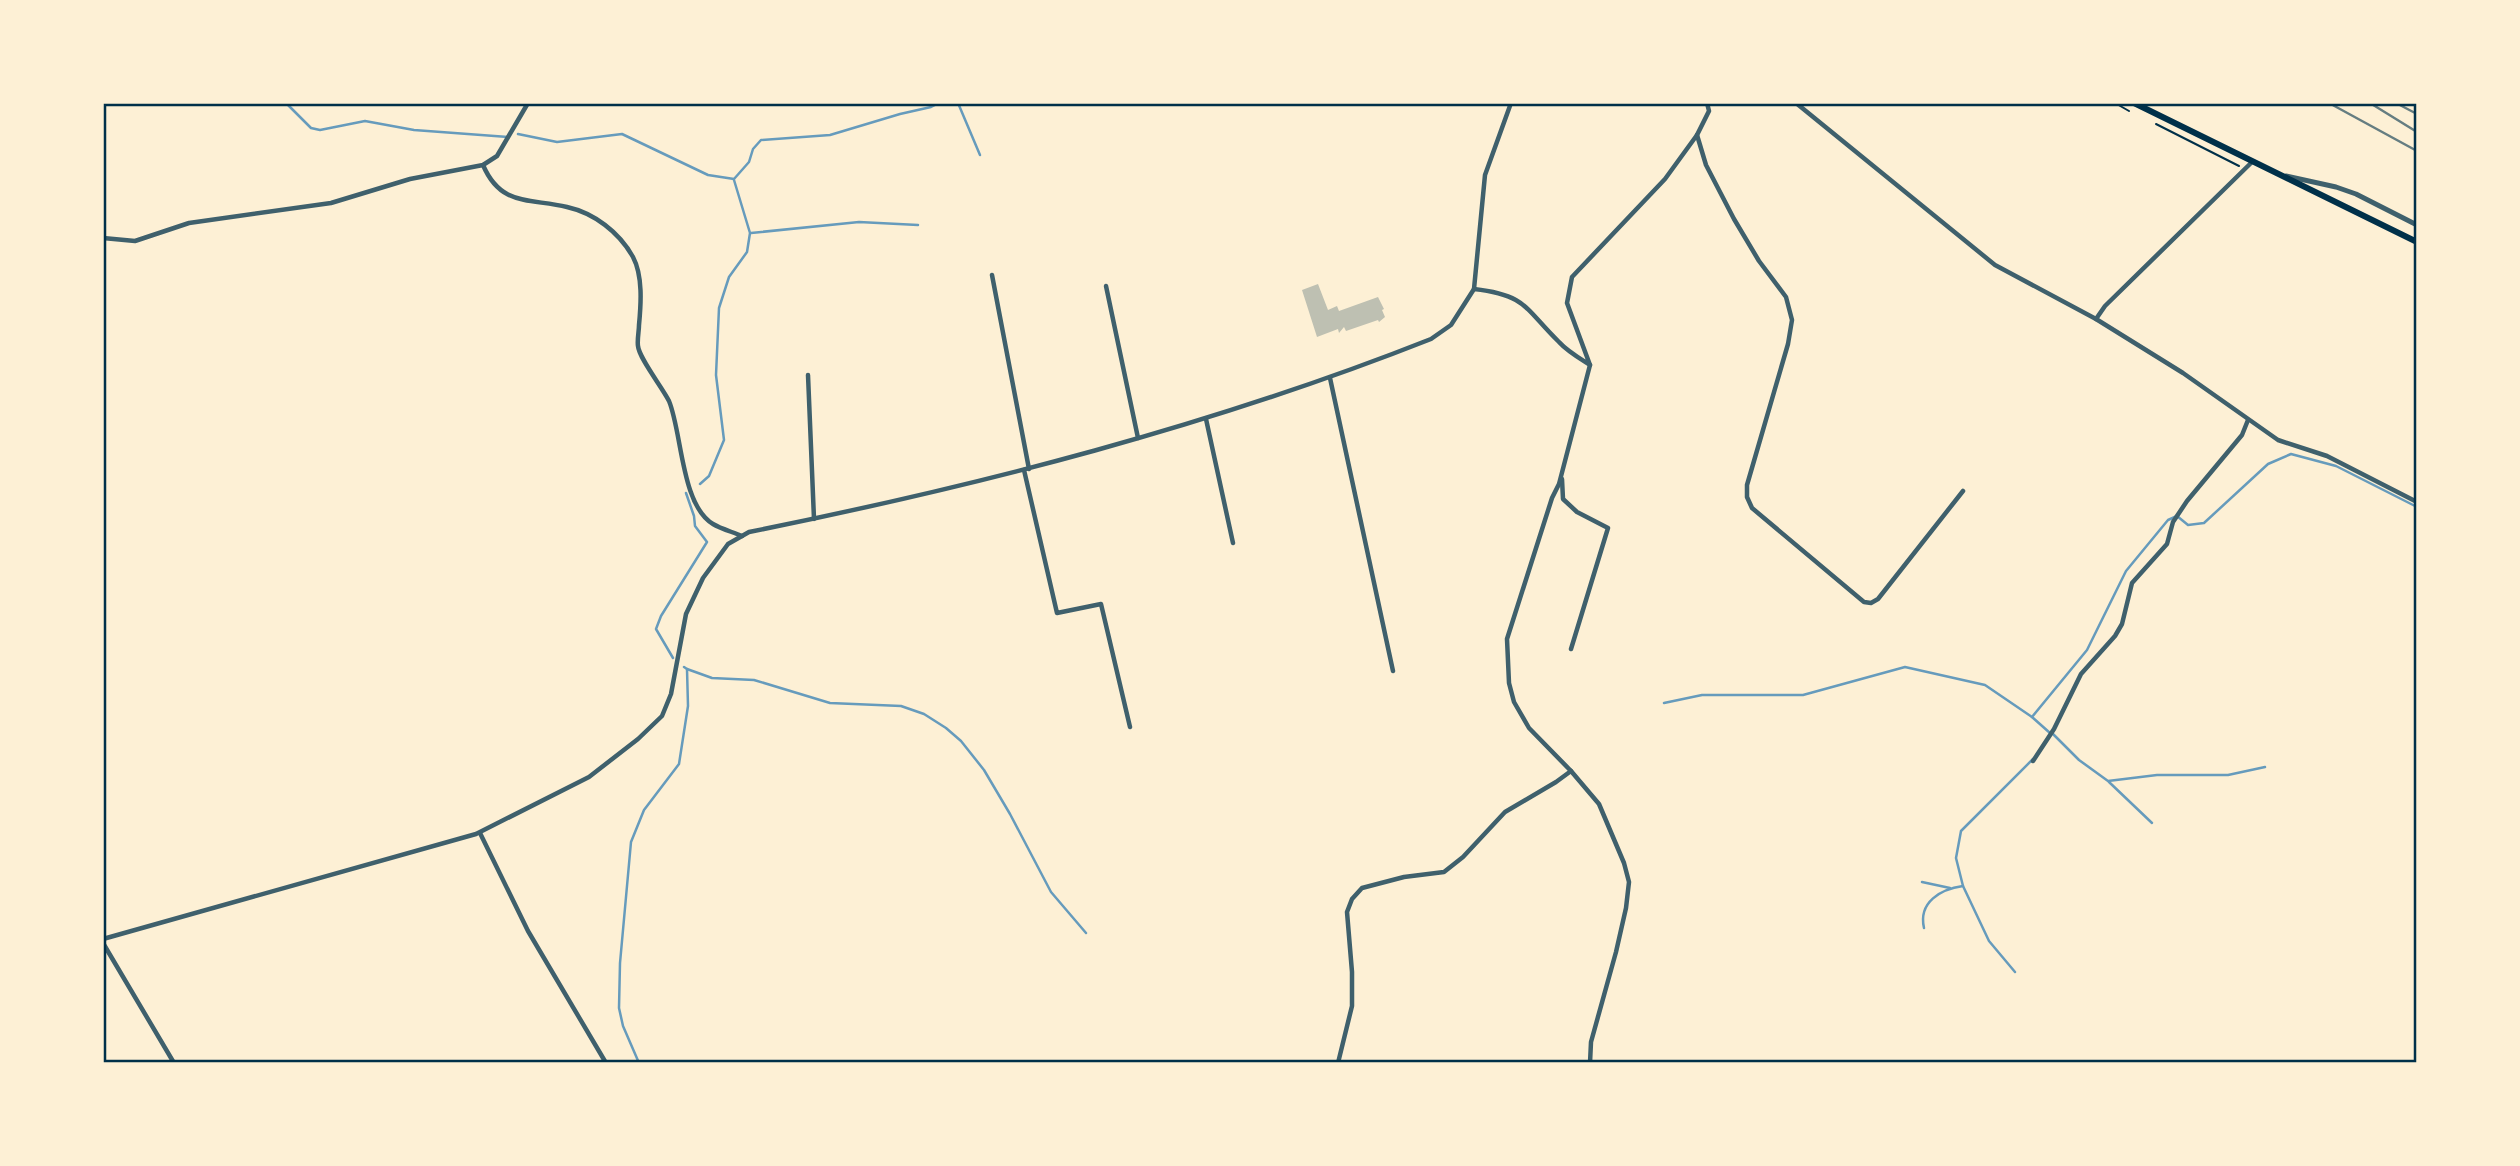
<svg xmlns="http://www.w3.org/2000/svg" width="2520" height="1166" viewBox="0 0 2520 1166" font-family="'Roboto Serif',serif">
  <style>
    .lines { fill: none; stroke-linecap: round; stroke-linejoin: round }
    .stream { stroke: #669bbc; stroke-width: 2.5 }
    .building { fill: #bec0b2 }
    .path { stroke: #003049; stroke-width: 2 }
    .minor { stroke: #3f606c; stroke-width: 4.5 }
    .tertiary { stroke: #3f606c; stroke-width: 5 }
    .secondary { stroke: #003049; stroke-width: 6 }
    .rail { stroke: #657d81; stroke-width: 2.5 }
    .neatline { fill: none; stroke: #003049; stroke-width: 2.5 }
  </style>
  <rect width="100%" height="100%" fill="#fdf0d5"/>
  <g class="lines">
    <!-- stream -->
    <g class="stream">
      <polyline points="286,103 311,128 320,130 365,121 414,130 508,137"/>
      <polyline points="958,103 980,155"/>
      <polyline points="518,134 557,142 622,134 708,175 734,179 749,162 753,149 761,140 830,135 900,114 931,107 939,103"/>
      <polyline points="751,233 859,222 918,225"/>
      <polyline points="700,484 709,476 724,440 716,375 719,308 729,277 747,252 750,233 734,180"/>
      <polyline points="673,658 656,629 661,616 707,542 695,526 694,516 686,493"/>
      <polyline points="687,669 712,678 754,680 830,703 901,706 924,714 946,728 961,741 984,770 1010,814 1051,892 1086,933"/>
      <polyline points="1664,703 1702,695 1803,695 1905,667 1985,685 2032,717"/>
      <polyline points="2050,733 2032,717 2087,650 2126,571 2168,520 2177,516 2188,525 2204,523 2268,464 2291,454 2336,466 2417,507"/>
      <polyline points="2053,734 2079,760 2108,781 2157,775 2228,775 2265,767"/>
      <polyline points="2109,782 2152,823"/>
      <polyline points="1922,882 1950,888"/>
      <path d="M1924,928c-6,-26 17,-39 39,-42"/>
      <polyline points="2015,972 1989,941 1963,886 1956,858 1961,831 2033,759"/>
      <polyline points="639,1063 623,1026 619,1008 620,963 631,842 644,810 679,764 688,706 687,669 684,667"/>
    </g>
  </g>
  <!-- building -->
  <polygon class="building" points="1318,284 1328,310 1337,306 1339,311 1378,297 1384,309 1382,310 1385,317 1379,322 1378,320 1346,331 1344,327 1339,333 1338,329 1317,337 1302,290"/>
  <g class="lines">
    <!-- path -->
    <g class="path">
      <polyline points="2115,103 2129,111"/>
      <polyline points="2156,124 2239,166"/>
    </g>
    <!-- minor -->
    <g class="minor">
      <polyline points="1796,103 1995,265 2096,319 2183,373 2278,440 2327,456 2417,502"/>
      <polyline points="1697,135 1706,165 1734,219 1759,261 1786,297 1792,320 1788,344 1747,485 1747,497 1752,508 1864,602 1871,603 1878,599 1963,491"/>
      <path d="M483,165c18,42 47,33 84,42 27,6 52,25 66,50 10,19 8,47 6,68 0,6 -2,15 -1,21 1,12 24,41 31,55 13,31 12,104 44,123 8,5 20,8 29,12"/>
      <polyline points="103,238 135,241 189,223 331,203 410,179 483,165 497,156 528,103"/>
      <polyline points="992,275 1029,469"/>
      <polyline points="1106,286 1138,438"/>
      <path d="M1474,289c53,6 51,20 85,53 8,9 20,16 31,23l-23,-62 5,-26 93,-98 32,-44 12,-24 -2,-8"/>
      <polyline points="2096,319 2105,306 2252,162"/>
      <polyline points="808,375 814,519"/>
      <polyline points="1330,378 1393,671"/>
      <polyline points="1206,419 1233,543"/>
      <polyline points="1024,470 1057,613 1101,604 1130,727"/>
      <polyline points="1562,479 1563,499 1577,512 1608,528 1571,649"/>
      <polyline points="2033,761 2054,729 2081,674 2115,636 2122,624 2132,583 2167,544 2173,522 2187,501 2242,435 2248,420"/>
      <polyline points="1571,771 1599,804 1624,863 1629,882 1626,908 1616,952 1591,1042 1590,1063"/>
      <polyline points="480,833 528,931 606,1063"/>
      <path d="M103,939l373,-105 113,-57 49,-38 24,-23 9,-22 15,-80 17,-36 25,-34 21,-12c233,-47 462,-106 682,-193l20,-14 23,-36 11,-114 26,-72"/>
      <polyline points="103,943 174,1063"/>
      <polyline points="1338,1063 1352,1006 1352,972 1347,912 1352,899 1362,888 1404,877 1444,872 1463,857 1505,812 1556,782 1571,771 1529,728 1514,702 1509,683 1507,639 1552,498 1559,484 1590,365"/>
    </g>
    <!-- tertiary -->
    <polyline class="tertiary" points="2286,176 2336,187 2356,194 2417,225"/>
    <!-- secondary -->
    <polyline class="secondary" points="2134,103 2417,242"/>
    <!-- rail -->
    <g class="rail">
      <polyline points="2329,103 2417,151"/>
      <polyline points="2370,103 2417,132"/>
      <polyline points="2396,103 2417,114"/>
    </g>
  </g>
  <!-- border -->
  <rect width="2520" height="1166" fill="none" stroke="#fdf0d5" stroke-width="210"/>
  <rect x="105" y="105" width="2310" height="956" class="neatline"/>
</svg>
